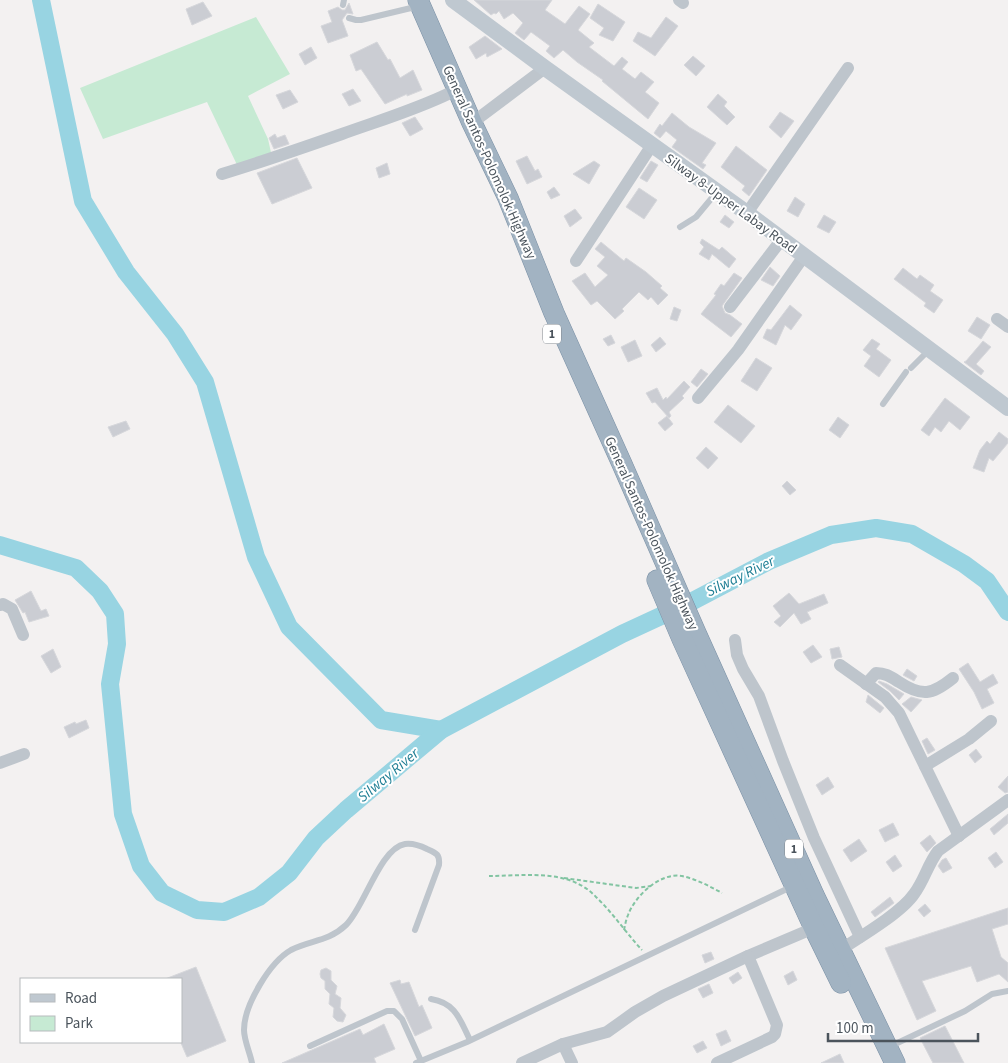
<svg xmlns="http://www.w3.org/2000/svg" width="1008" height="1063" viewBox="0 0 1008 1063" font-family="'Source Sans 3',sans-serif">
  <style>
    .green { fill: #c6ead3 }
    .lines { fill: none; stroke-linecap: round; stroke-linejoin: round }
    .river { stroke: #98d4e2; stroke-width: 18 }
    .building { fill: #cbcdd3; stroke: #d6d7db }
    .trunk-casing { stroke: #7a90a5; stroke-width: 21 }
    .path { stroke: #82c4a2; stroke-width: 2; stroke-dasharray: 4 2.5; stroke-linecap: butt }
    .service { stroke: #bec5cc; stroke-width: 6 }
    .minor { stroke: #bec5cc; stroke-width: 12 }
    .secondary { stroke: #bfc8d0; stroke-width: 16 }
    .trunk { stroke: #a2b3c2; stroke-width: 20 }
    .labels { text-anchor: middle; stroke-width: 4; stroke-linejoin: round; paint-order: stroke }
    .shield { fill: #fff; stroke: #81878d; stroke-width: 1 }
    .shield-label { font-size: 12px; font-weight: bold; fill: #4b545c }
    .street-label { font-size: 14px; fill: #4b545c; stroke: #fff }
    .water-label { font-size: 15px; font-style: italic; fill: #1e7e94; stroke: #fff }
  </style>
  <rect width="100%" height="100%" fill="#f3f1f1"/>
  <!-- green -->
  <polygon class="green" points="256,17 290,74 248,96 268,139 272,157 239,169 207,102 103,139 80,88"/>
  <g class="lines">
    <!-- river -->
    <g class="river">
      <polyline points="41,0 83,201 126,272 175,334 205,382 256,557 289,627 381,720 441,730"/>
      <polyline points="0,545 76,568 100,591 115,614 117,644 110,684 123,814 141,866 162,893 197,910 224,912 259,897 289,873 316,838 346,810 441,730 622,634 689,603 769,561 831,535 876,528 912,534 964,564 987,581 1008,612"/>
    </g>
  </g>
  <!-- building -->
  <g class="building">
    <polygon points="474,0 552,0 545,10 565,24 579,6 590,14 578,30 594,43 589,47 614,66 622,57 628,62 622,69 635,79 641,72 654,82 645,92 659,103 648,119 602,81 603,80 577,62 563,50 554,58 546,51 550,46 531,32 524,40 515,33 523,23 513,13 504,19 499,11 496,14 494,13 491,15"/>
    <polygon points="203,2 212,16 192,25 186,9"/>
    <polygon points="349,3 353,14 347,13 342,20 348,36 328,43 321,26 332,22 328,11 338,7 342,10 345,10"/>
    <polygon points="598,4 625,22 613,41 599,35 604,28 590,18"/>
    <polygon points="666,17 678,26 655,56 633,41 638,32 651,38"/>
    <polygon points="485,36 502,49 487,57 486,53 476,59 469,47"/>
    <polygon points="377,42 388,60 390,59 400,78 413,70 422,90 407,96 407,94 385,104 361,69 356,71 350,55"/>
    <polygon points="311,47 317,58 305,65 299,54"/>
    <polygon points="693,56 705,66 696,76 684,65"/>
    <polygon points="353,89 361,101 349,106 342,94"/>
    <polygon points="290,90 298,102 283,109 276,95"/>
    <polygon points="718,94 727,102 724,106 735,117 727,125 707,107"/>
    <polygon points="780,112 794,121 781,138 769,127"/>
    <polygon points="672,113 689,127 716,143 702,163 706,165 703,169 672,147 677,140 666,131 660,138 654,133 660,124 662,126"/>
    <polygon points="415,117 423,129 410,136 402,123"/>
    <polygon points="275,134 277,138 285,135 289,144 274,149 269,138"/>
    <polygon points="736,146 767,170 749,196 742,190 745,186 721,167"/>
    <polygon points="527,156 535,171 538,169 542,177 527,184 516,161"/>
    <polygon points="297,158 312,188 272,204 257,173"/>
    <polygon points="594,161 600,165 589,184 573,174"/>
    <polygon points="651,161 658,165 647,182 640,178"/>
    <polygon points="387,163 390,174 379,178 376,168"/>
    <polygon points="554,187 560,195 551,199 547,192"/>
    <polygon points="639,188 657,200 644,219 626,207"/>
    <polygon points="795,197 805,204 798,217 787,211"/>
    <polygon points="575,209 582,218 570,227 564,216"/>
    <polygon points="725,215 734,222 729,228 720,222"/>
    <polygon points="824,215 836,222 829,233 817,227"/>
    <polygon points="702,239 719,250 722,247 736,259 729,268 712,254 709,260 699,254 704,247 700,243"/>
    <polygon points="601,242 624,261 626,258 646,272 662,286 660,288 668,295 658,305 651,297 648,300 639,292 622,309 624,311 615,319 597,301 591,305 572,281 585,273 595,287 608,275 597,266 605,257 595,249"/>
    <polygon points="770,267 780,276 773,286 761,280"/>
    <polygon points="903,268 917,279 920,275 934,285 930,291 943,300 934,313 924,306 926,303 894,279"/>
    <polygon points="734,273 742,278 722,306 725,313 730,315 742,324 731,337 701,314 716,295 714,294 721,284 724,286"/>
    <polygon points="790,305 802,315 791,330 785,325 776,345 763,338 767,329 771,330"/>
    <polygon points="674,307 681,310 677,321 670,319"/>
    <polygon points="977,317 990,325 981,339 968,331"/>
    <polygon points="611,335 615,343 608,346 603,339"/>
    <polygon points="660,337 666,344 656,352 651,345"/>
    <polygon points="872,339 880,344 876,349 891,360 879,377 864,366 871,356 863,350"/>
    <polygon points="635,340 642,356 628,362 621,347"/>
    <polygon points="983,341 991,347 976,364 984,371 981,375 964,362 966,361"/>
    <polygon points="756,358 772,368 757,391 741,381"/>
    <polygon points="701,369 708,374 697,387 691,382"/>
    <polygon points="684,381 690,387 682,396 684,398 669,412 671,416 669,418 655,402 652,403 646,393 657,388 663,400 666,397 667,399"/>
    <polygon points="945,398 970,417 960,430 949,421 941,432 935,427 929,436 921,430"/>
    <polygon points="728,405 755,426 741,443 714,422"/>
    <polygon points="667,416 673,424 665,431 658,423"/>
    <polygon points="838,417 849,425 840,438 829,430"/>
    <polygon points="126,421 130,429 113,437 108,427"/>
    <polygon points="999,432 1008,439 1008,443 993,461 989,458 984,472 973,468 980,450 987,441 990,444"/>
    <polygon points="706,447 718,458 708,469 696,458"/>
    <polygon points="787,481 796,490 790,495 782,486"/>
    <polygon points="31,591 41,611 46,609 49,616 29,622 25,612 23,613 15,600"/>
    <polygon points="789,593 799,604 824,594 828,603 807,612 811,619 801,624 794,613 780,627 774,622 781,616 773,606"/>
    <polygon points="813,645 822,657 811,663 803,652"/>
    <polygon points="839,647 842,657 832,659 830,649"/>
    <polygon points="53,649 61,667 51,673 41,656"/>
    <polygon points="968,663 980,682 993,674 998,683 987,689 994,703 982,709 974,692 959,669"/>
    <polygon points="907,669 917,676 914,681 903,675"/>
    <polygon points="879,681 887,684 904,694 899,700 890,691 878,682"/>
    <polygon points="868,695 884,708 880,713 866,702"/>
    <polygon points="911,697 922,700 911,712 902,704"/>
    <polygon points="86,720 89,728 69,738 64,727 75,722 76,724"/>
    <polygon points="927,738 935,750 928,754 922,741"/>
    <polygon points="976,749 982,757 975,763 969,755"/>
    <polygon points="1008,776 1008,792 1005,793 998,787"/>
    <polygon points="828,777 834,787 822,795 816,785"/>
    <polygon points="1008,814 1008,823 994,835 990,829"/>
    <polygon points="893,823 899,835 885,842 879,830"/>
    <polygon points="930,835 936,843 927,852 920,843"/>
    <polygon points="859,839 867,851 851,862 843,850"/>
    <polygon points="996,852 1003,862 995,868 988,858"/>
    <polygon points="895,855 902,866 893,872 886,862"/>
    <polygon points="946,858 952,868 943,873 938,866 942,860"/>
    <polygon points="890,897 894,903 875,917 871,912"/>
    <polygon points="925,904 931,911 924,917 918,910"/>
    <polygon points="1008,908 1008,924 992,929 1001,957 1008,963 1008,982 999,974 977,982 971,966 922,981 936,1011 917,1020 885,948"/>
    <polygon points="711,952 714,959 705,963 702,955"/>
    <polygon points="196,967 226,1041 187,1057 181,1043 181,979 165,979"/>
    <polygon points="326,968 331,971 331,980 337,986 335,994 341,998 340,1008 346,1015 343,1022 337,1021 333,1017 334,1008 329,1004 330,994 325,989 325,981 321,978 320,974 321,970"/>
    <polygon points="793,971 797,980 788,985 784,976"/>
    <polygon points="738,972 742,978 733,984 729,978"/>
    <polygon points="400,980 401,984 409,982 419,1007 422,1005 432,1028 415,1036 390,983"/>
    <polygon points="709,984 713,993 703,998 698,989"/>
    <polygon points="384,1024 395,1049 374,1058 376,1063 282,1063 360,1029 363,1035"/>
    <polygon points="945,1026 964,1063 933,1063 920,1038"/>
    <polygon points="726,1030 731,1041 721,1046 716,1034"/>
    <polygon points="703,1041 707,1048 697,1053 693,1046"/>
    <polygon points="840,1054 844,1063 821,1063"/>
  </g>
  <g class="lines">
    <!-- trunk casing -->
    <g class="trunk-casing">
      <g id="trunk">
        <polyline points="418,0 472,123 508,198 554,313 622,464 696,633 814,895 895,1063"/>
        <polyline points="657,580 682,639 814,928 841,983"/>
      </g>
    </g>
    <!-- path -->
    <g class="path">
      <path d="M489,876c36,0 80,-8 107,21 17,16 30,36 46,53"/>
      <polyline points="564,878 636,888 651,886"/>
      <path d="M624,930c1,-5 2,-10 4,-15 7,-19 32,-43 54,-39 14,3 27,10 40,17"/>
    </g>
    <!-- service -->
    <g class="service">
      <polyline points="343,5 344,0"/>
      <polyline points="349,18 356,20 361,20 411,8"/>
      <polyline points="680,227 696,217 716,193"/>
      <polyline points="911,368 929,350"/>
      <polyline points="883,404 906,372"/>
      <path d="M431,999c25,4 29,21 39,41"/>
      <polyline points="310,1046 387,1011 394,1011 402,1019 421,1061"/>
      <polyline points="891,1046 965,1011 992,994 1008,991"/>
      <path d="M252,1063c-2,-10 -8,-23 -8,-33 0,-25 26,-68 47,-80 19,-10 37,-8 55,-25 18,-17 34,-77 59,-81 8,-1 16,2 22,5 9,4 13,5 12,16l-24,65"/>
      <polyline points="416,1063 467,1042 793,886"/>
    </g>
    <!-- minor -->
    <g class="minor">
      <polyline points="679,0 683,3"/>
      <polyline points="472,123 545,68"/>
      <path d="M222,174c40,-12 80,-26 120,-40 36,-13 73,-24 108,-41"/>
      <polyline points="747,213 848,68"/>
      <polyline points="576,261 652,145"/>
      <polyline points="730,307 782,239"/>
      <polyline points="997,319 1008,327"/>
      <polyline points="698,398 738,350 804,256"/>
      <polyline points="0,605 3,604 12,609 23,635"/>
      <polyline points="735,640 737,655 743,669 759,696 783,761 814,838 860,937"/>
      <polyline points="840,665 885,697 899,713 959,836"/>
      <path d="M866,684l10,-11c10,0 15,4 23,9 23,15 33,13 54,-4"/>
      <polyline points="0,763 24,754"/>
      <polyline points="925,766 969,739 991,721"/>
      <path d="M840,950c20,-13 61,-37 74,-56 10,-13 14,-30 24,-43l70,-51"/>
      <polyline points="563,1044 572,1063"/>
      <polyline points="522,1063 563,1044 607,1032 635,1012 663,996 748,956 814,928"/>
      <polyline points="717,1063 772,1037 775,1034 777,1025 748,956"/>
    </g>
    <!-- secondary -->
    <polyline class="secondary" points="453,0 545,68 747,213 1008,408"/>
    <!-- trunk -->
    <use href="#trunk" class="trunk"/>
  </g>
  <g class="labels">
    <!-- shield labels -->
    <g class="shield">
      <rect x="543" y="324.5" width="18" height="19" rx="4"/>
      <rect x="785" y="839.5" width="18" height="19" rx="4"/>
    </g>
    <g class="shield-label">
      <text x="552" y="338">1</text>
      <text x="794" y="853">1</text>
    </g>
    <!-- street labels -->
    <g class="street-label">
      <text transform="translate(490 162) rotate(66)" y="5">General Santos-Polomolok Highway</text>
      <text transform="translate(731 203) rotate(36)" y="5">Silway 8-Upper Labay Road</text>
      <text transform="translate(652 533) rotate(66)" y="5">General Santos-Polomolok Highway</text>
    </g>
    <!-- water labels -->
    <g class="water-label">
      <text transform="translate(740 576) rotate(-26)" y="5">Silway River</text>
      <text transform="translate(388 775) rotate(-40)" y="5">Silway River</text>
    </g>
  </g>
  <!-- legend -->
  <rect x="20" y="978" width="162" height="65" fill="#ffffff" stroke="#b7bbbe"/>
  <rect x="30" y="994" width="25" height="8" fill="#bfc8d0" stroke="#b7bbbe"/>
  <text x="65" y="1003" font-size="15" fill="#4b545c">Road</text>
  <rect x="30" y="1016" width="25" height="15" fill="#c6ead3" stroke="#b7bbbe"/>
  <text x="65" y="1028" font-size="15" fill="#4b545c">Park</text>
  <!-- scale -->
  <path d="M828 1033v8h150v-8" fill="none" stroke="#4b545c" stroke-width="2.5"/>
  <text x="836" y="1033" font-size="15" fill="#4b545c" stroke="#ffffff" stroke-width="4" paint-order="stroke">100 m</text>
</svg>
